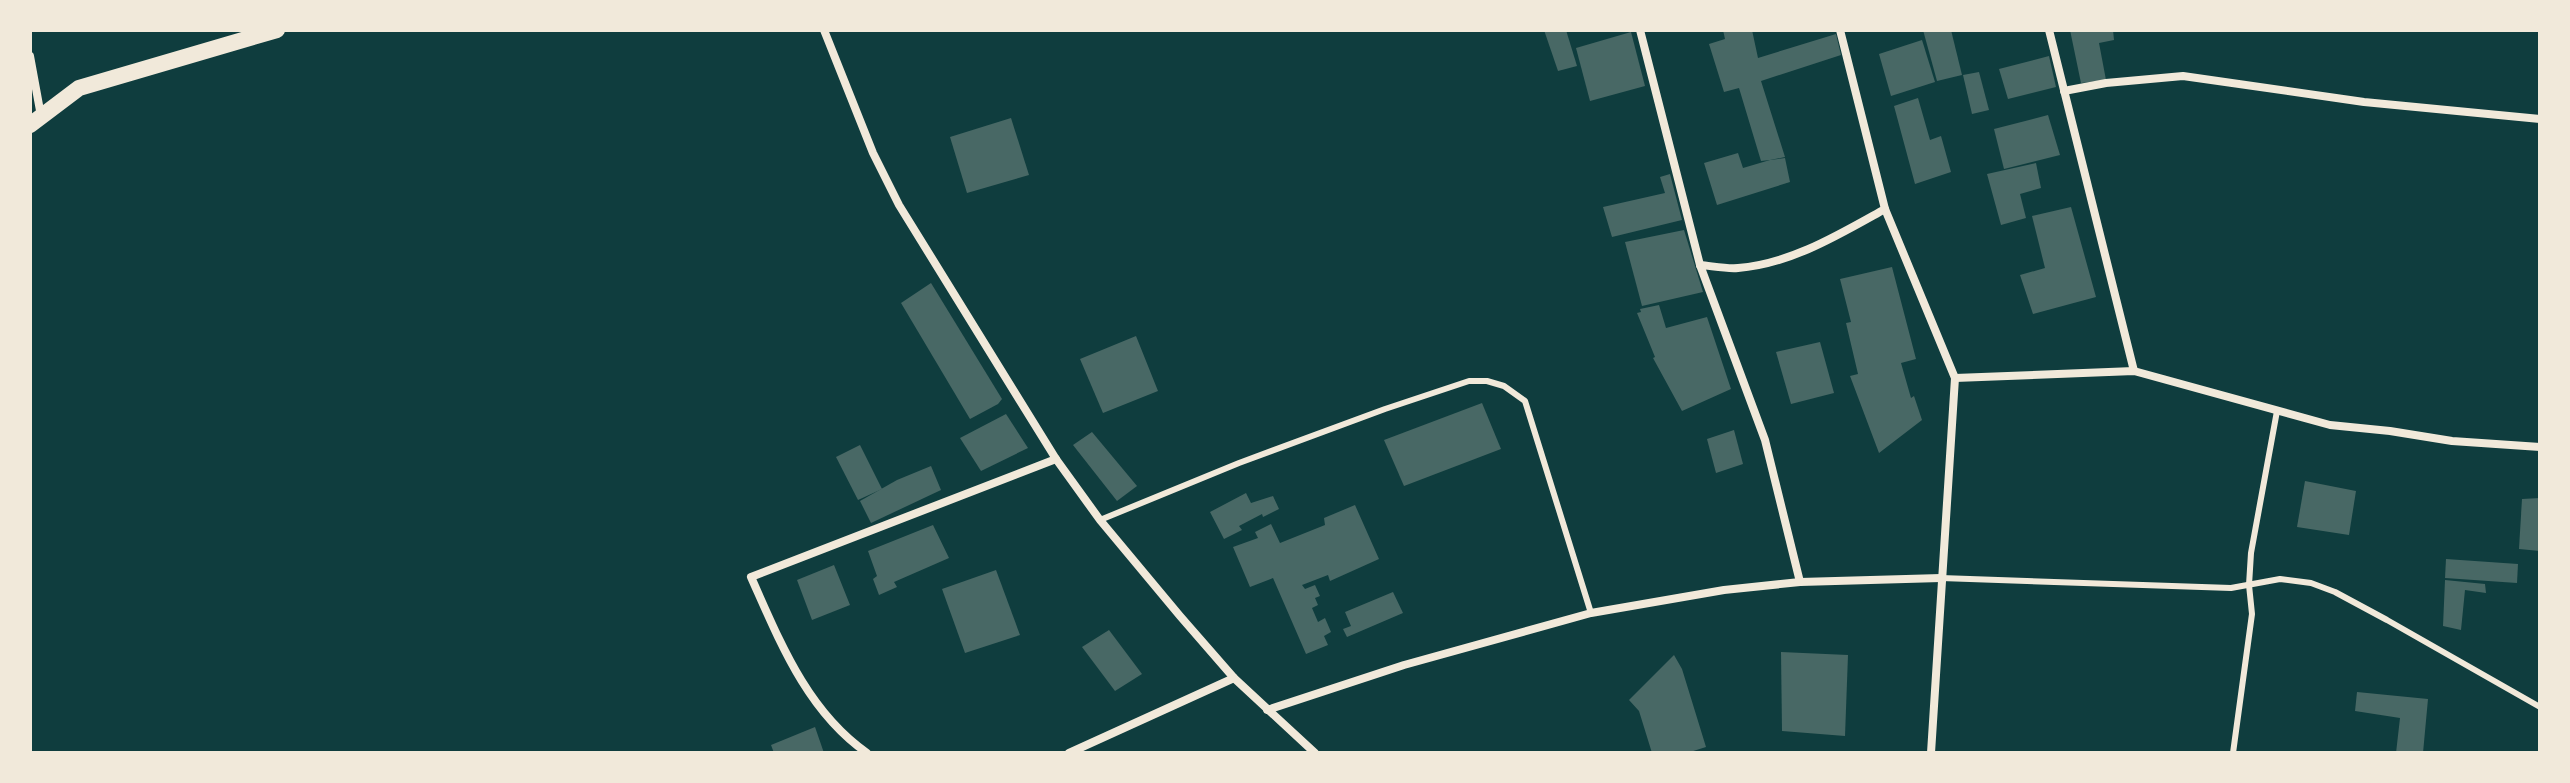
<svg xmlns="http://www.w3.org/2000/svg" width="2570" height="783" viewBox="0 0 2570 783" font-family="'Titillium Web',sans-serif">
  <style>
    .building { fill: #486865 }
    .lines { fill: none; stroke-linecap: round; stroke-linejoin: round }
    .service { stroke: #f1e9da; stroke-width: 6 }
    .minor { stroke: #f1e9da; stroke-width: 8 }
    .secondary { stroke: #f1e9da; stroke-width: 16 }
  </style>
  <rect width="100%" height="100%" fill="#0f3d3e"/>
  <!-- building -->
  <g class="building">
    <polygon points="1544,30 1566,30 1577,66 1558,71"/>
    <polygon points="1723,30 1752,30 1758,58 1836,34 1841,55 1761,81 1785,157 1770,160 1785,158 1790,182 1717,205 1704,163 1738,153 1743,168 1770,160 1761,161 1739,88 1724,92 1709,44 1725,39"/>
    <polygon points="1923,30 1951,30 1962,75 1937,81"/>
    <polygon points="2070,30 2113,30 2114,40 2099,43 2106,80 2081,83"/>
    <polygon points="1631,32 1645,86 1590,101 1576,48"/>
    <polygon points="1922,40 1935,82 1891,96 1879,54"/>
    <polygon points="2049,56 2056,87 2008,99 1999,69"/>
    <polygon points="1979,72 1989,110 1972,114 1963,75"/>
    <polygon points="1918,98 1930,140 1941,136 1951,172 1915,184 1894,106"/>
    <polygon points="2048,115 2060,155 2004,169 1994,129"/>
    <polygon points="1011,118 1029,175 967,193 950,137"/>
    <polygon points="2036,163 2041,188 2020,194 2026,218 2001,225 1987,174"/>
    <polygon points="1670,174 1682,220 1612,237 1603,207 1665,193 1660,177"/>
    <polygon points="2071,207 2096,297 2033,314 2020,275 2045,268 2032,216"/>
    <polygon points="1684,230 1703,292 1642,306 1625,242"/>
    <polygon points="1892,267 1916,359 1901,363 1911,398 1914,396 1922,420 1879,453 1850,376 1858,374 1846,323 1851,322 1840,279"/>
    <polygon points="931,283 1002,399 998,404 970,419 901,303"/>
    <polygon points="1659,305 1666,328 1707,317 1731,389 1682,411 1653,358 1655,357 1637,313 1641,312 1640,309"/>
    <polygon points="1136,336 1158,391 1103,413 1080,359"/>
    <polygon points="1820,342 1834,393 1791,404 1776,352"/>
    <polygon points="1482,403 1501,449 1404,486 1384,440"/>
    <polygon points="1006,414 1028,448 981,471 960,438"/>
    <polygon points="1734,430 1743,464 1716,473 1707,439"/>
    <polygon points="1092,432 1137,486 1117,501 1073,445"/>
    <polygon points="860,445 882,489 858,500 836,457"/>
    <polygon points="931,466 941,490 871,523 860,501 897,480"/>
    <polygon points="2305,481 2356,491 2349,535 2297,527"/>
    <polygon points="1246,493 1251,503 1273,496 1279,509 1263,517 1262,514 1239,526 1242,530 1224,539 1210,512"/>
    <polygon points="2540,498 2540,551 2519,549 2522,499"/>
    <polygon points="1355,505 1379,559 1330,581 1328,575 1302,585 1305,589 1315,585 1320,596 1315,598 1318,605 1312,608 1318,622 1325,618 1331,632 1324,636 1328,645 1306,654 1273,578 1250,587 1233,547 1258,538 1255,532 1271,524 1280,543 1325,525 1324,518"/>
    <polygon points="933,525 949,558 894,582 897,587 879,595 873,579 877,576 868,551"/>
    <polygon points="2446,559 2518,564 2517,583 2445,578"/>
    <polygon points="834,565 850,605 812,620 797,580"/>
    <polygon points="996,570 1020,635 965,653 942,589"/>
    <polygon points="2445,580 2485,584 2486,593 2465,590 2461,630 2443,626"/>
    <polygon points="1393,592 1403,613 1347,637 1343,629 1351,626 1345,612"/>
    <polygon points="1109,630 1142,674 1115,691 1082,647"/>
    <polygon points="1781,652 1848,655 1845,736 1782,731"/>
    <polygon points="1674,655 1682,669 1706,747 1687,753 1652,753 1639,711 1629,700"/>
    <polygon points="2357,692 2428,699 2423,753 2396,753 2400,718 2355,711"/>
    <polygon points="815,727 824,753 774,753 771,745"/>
  </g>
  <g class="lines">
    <!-- service -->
    <g class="service">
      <polyline points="1100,520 1239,463 1385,409 1469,381 1487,381 1504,386 1525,401 1591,613"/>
      <polyline points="1941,578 2231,588 2280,579 2311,583 2335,592 2387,620 2540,707"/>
      <polyline points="2233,753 2252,614 2249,585 2251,553 2277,411"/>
    </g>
    <!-- minor -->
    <g class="minor">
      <polyline points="824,30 873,153 899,205 1056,459 1100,520 1180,616 1234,678 1315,753"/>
      <polyline points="1640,30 1700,265 1765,440 1800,582"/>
      <polyline points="1840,30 1885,209 1955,378 1931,753"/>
      <polyline points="2049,30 2134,371"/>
      <polyline points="30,56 41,116"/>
      <polyline points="2064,91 2106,83 2183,76 2364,102 2540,119"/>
      <path d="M1700,265c12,1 26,4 38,3 53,-4 102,-34 147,-59"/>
      <polyline points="1955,378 2134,371 2330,425 2390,431 2452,441 2540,447"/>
      <polyline points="1267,710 1404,665 1591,613 1724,590 1800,582 1941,578"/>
      <path d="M867,753c-60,-42 -87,-111 -116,-176l305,-118"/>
      <polyline points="1069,753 1234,678"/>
    </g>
    <!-- secondary -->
    <polyline class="secondary" points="30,125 79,88 277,30"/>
  </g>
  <!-- border -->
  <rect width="2570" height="783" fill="none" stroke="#f1e9da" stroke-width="64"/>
</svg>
